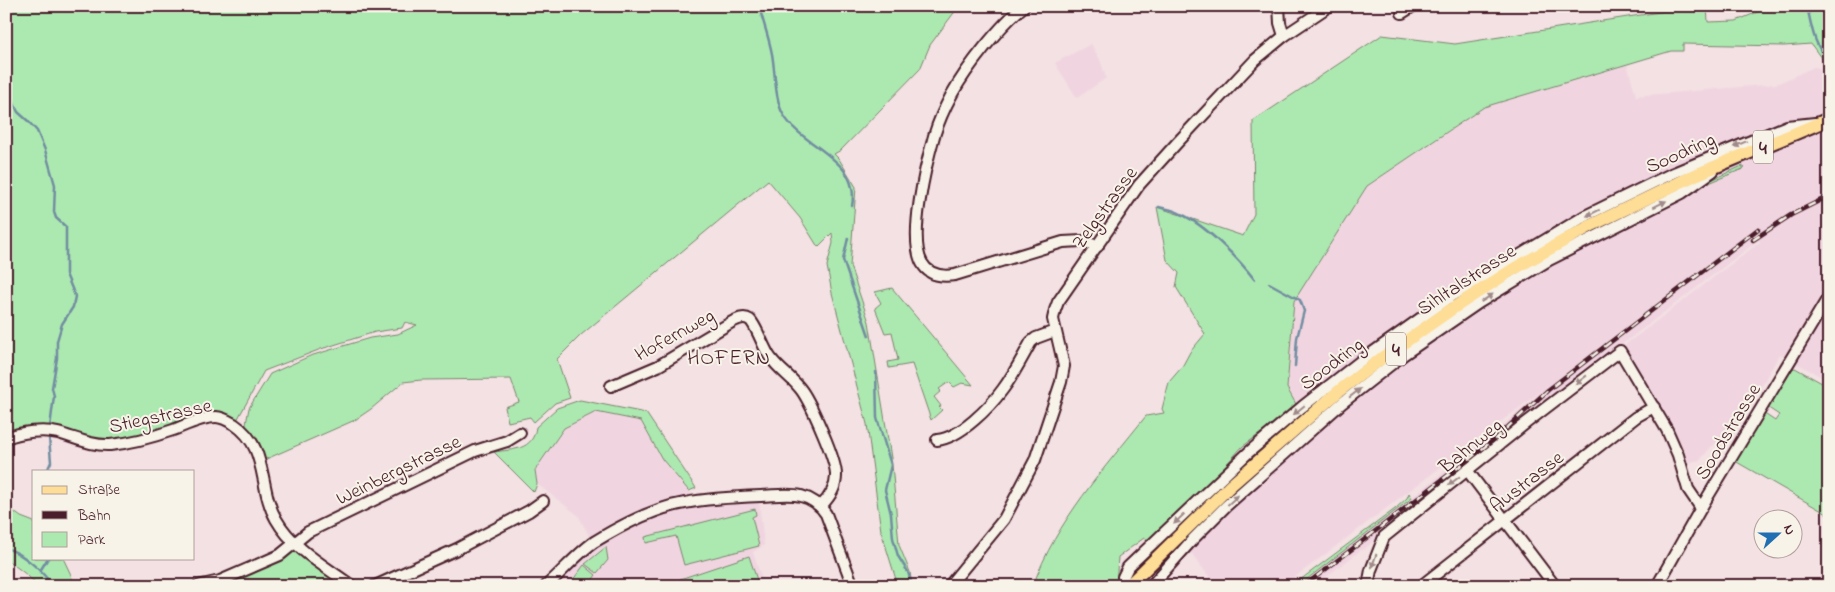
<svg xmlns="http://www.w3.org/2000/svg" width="1835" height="592" viewBox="0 0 1835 592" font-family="'Indie Flower',sans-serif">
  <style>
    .built { fill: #f0d5e0 }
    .green { fill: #ace9b0; stroke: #7b846e }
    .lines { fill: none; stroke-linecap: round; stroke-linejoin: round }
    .stream { stroke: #728da1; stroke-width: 2.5 }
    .minor-casing { stroke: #4a1f2b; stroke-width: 14 }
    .major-casing { stroke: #4a1f2b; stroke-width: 16 }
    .minor { stroke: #f7f3e8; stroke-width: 10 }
    .major { stroke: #fedd96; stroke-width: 12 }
    .rail-casing { stroke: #4a1f2b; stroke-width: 4.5 }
    .rail { stroke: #f7f3e8; stroke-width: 2.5; stroke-dasharray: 8; stroke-linecap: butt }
    .oneway { fill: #a0898a }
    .labels { text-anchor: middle; stroke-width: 4; stroke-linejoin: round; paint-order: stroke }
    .shield { fill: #f7f3e8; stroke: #7e5f64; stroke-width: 1 }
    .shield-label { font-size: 19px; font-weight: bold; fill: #4a1f2b }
    .street-label { font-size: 20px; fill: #4a1f2b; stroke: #f7f3e8 }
    .neighbourhood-label { font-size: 21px; letter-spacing: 1px; fill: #4a1f2b; stroke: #f7f3e8 }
  </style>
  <rect width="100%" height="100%" fill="#f3e1e3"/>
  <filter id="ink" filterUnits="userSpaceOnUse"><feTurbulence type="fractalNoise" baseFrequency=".02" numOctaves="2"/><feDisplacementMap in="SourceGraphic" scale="10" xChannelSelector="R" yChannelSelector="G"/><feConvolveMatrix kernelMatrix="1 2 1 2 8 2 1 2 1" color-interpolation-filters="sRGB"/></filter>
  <g filter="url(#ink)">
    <!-- built -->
    <g class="built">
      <polygon points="1091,44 1100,60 1106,78 1077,98 1055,63"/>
      <polygon points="1627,64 1636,96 1777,84 1814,67 1829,71 1829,381 1780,354 1738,426 1711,447 1700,460 1685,463 1625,345 1760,242 1759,240 1620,346 1382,533 1366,548 1361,550 1314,586 1298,586 1497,431 1543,390 1283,586 1216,586 1187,547 1297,406 1287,388 1294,301 1367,186 1484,107"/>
      <polygon points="596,412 641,421 662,459 698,501 759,502 764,545 753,552 764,586 546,586 593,543 578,515 537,484 535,470 564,428"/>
    </g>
    <!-- green -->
    <g class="green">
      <polygon points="6,6 959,6 930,45 920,69 841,150 834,154 839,159 856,187 850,266 869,322 892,464 899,545 910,572 912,586 898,586 881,531 867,424 832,293 827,266 833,243 832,233 818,247 800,218 768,180 581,335 557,359 570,398 555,403 534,422 530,417 508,422 505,407 519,402 511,379 421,380 403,382 371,409 355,420 264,460 245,429 249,408 270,374 310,356 370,338 398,334 417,325 405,322 402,328 375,332 321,349 264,371 236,422 217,411 213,415 160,432 101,443 46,428 17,440 6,447"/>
      <path d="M1680,6h27l1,16 28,-1 24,-10 -3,-5h72v56l-8,-4 -10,-14 -27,2 -101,-2v7h-12l-187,56 -117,79 -73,115 -7,87 10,18 -55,41 -26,29 -66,64 -6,-2 -26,19 -2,29h-83c23,-65 71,-117 113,-170l18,-3 -2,-4 7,-27 13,-15 8,-15 15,-18 -29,-47 3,-14 -12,-13 -10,-53 86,29 11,-22 -1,-93 129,-86 73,9 224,-35z"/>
      <polygon points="1742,166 1745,168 1709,183 1709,181"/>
      <polygon points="892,288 973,385 962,383 954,387 949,382 939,389 941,391 934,397 941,406 939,407 942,410 931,420 912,364 889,368 888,362 898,360 892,332 885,333 875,308 881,303 875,292"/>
      <polygon points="1795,368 1829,387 1829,515 1735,461 1763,413 1775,421 1779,415 1767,407 1787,373 1789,374 1792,369"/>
      <polygon points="1321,399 1248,462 1136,569 1134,567 1265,441"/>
      <path d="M580,400l66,13 50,75 -7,3 -27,-32 -21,-38 -45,-9 -32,16 -29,42 2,14 -3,8 -40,-40c19,-3 39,-1 42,-25l21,-19z"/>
      <polygon points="1409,493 1412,498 1298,586 1292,586 1395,509 1407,498"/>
      <polygon points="6,506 21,517 34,522 34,558 63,558 71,575 74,586 38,586 27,575 6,559"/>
      <polygon points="755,509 756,515 752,517 759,546 684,565 676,536 646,543 645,537"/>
      <polygon points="606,547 608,560 597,573 585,564"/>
      <polygon points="293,549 345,586 211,586"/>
      <polygon points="749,556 759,586 682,586 680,579"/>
      <polygon points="584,565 596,575 588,586 570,586 569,585"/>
    </g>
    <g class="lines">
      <!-- stream -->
      <g class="stream">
        <path d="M759,6c4,16 10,32 13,48 3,16 3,46 11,60 19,34 78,44 69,92"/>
        <path d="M1807,6c4,18 7,42 22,54"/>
        <polyline points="6,87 18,112 28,121 37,131 45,150 55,185 54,212 56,218 66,227 66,274 75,296 73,307 62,324 57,341 57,358 52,388 54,396 50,427"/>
        <path d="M1159,207c7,2 16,3 22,7 24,11 57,44 73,65"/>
        <polyline points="848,238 843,260 869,336"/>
        <polyline points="1269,283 1300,300 1304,311 1297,338 1295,366"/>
        <polyline points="876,372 877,418 891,465 885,490 891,514 893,538 898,556 908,572 912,586"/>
        <polyline points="47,471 51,462 49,437"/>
        <path d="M6,548c18,6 36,23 47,38"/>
        <polyline points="40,571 48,558"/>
      </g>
      <!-- minor casing -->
      <g class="minor-casing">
        <g id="minor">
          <path d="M1024,6c-24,19 -57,61 -72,88 -7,13 -14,29 -18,42 -8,28 -26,102 -12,127 7,13 20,14 33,12l108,-33 19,-1 16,5"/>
          <polyline points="1279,6 1280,23 1284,36"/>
          <polyline points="1402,13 1413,6"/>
          <path d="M611,386l47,-20 74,-44c6,-3 12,-6 18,-2 6,5 14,29 20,37 9,13 23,21 32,34 9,13 35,70 34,85 0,12 -7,22 -15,30"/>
          <path d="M6,438c15,-6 37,-9 52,-5 18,5 34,13 52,12 21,-2 43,-8 63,-15 13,-5 29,-13 43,-13 6,0 13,4 18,7 35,23 24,64 42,95 17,30 49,47 76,67"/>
          <path d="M937,440c23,-2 53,-33 66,-51 11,-15 19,-31 28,-47l5,-4 19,-7"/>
          <polyline points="1467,470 1555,586"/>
          <polyline points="198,586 220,581 280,555 308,532 475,451 507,441 520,433"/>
          <polyline points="375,586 457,549 529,511 543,501"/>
          <path d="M546,586c16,-14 31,-32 48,-44 26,-16 61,-34 91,-39 25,-5 50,-6 76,-7 26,-1 48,-7 65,18l27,72"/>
          <polyline points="949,586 1004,519 1035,460 1061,382 1064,366 1053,319 1055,310 1058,302 1139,185 1176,144 1255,60 1284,36 1329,6"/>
          <polyline points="1124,586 1123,577 1128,567 1249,452 1302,407 1362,360 1452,296 1585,216 1671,174 1787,126 1815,123"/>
          <polyline points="1151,586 1193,539 1226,506 1342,403 1403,355 1480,302 1549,260 1682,193 1713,171"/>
          <polyline points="1368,586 1371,570 1384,537 1526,423 1620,351 1667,430 1678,455 1688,489 1701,508"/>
          <polyline points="1421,586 1636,417 1654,407"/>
          <polyline points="1657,586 1701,508 1829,296"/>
        </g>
      </g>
      <!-- major casing -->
      <g class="major-casing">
        <polyline id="major" points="1128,586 1230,486 1339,391 1382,358 1452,309 1512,270 1592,225 1693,176 1829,119"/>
      </g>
      <!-- minor -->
      <use href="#minor" class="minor"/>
      <!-- major -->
      <use href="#major" class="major"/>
      <!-- rail casing -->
      <g class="rail-casing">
        <g id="rail">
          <polyline points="1753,240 1791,215 1829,196"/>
          <polyline points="1304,586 1495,439 1548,390 1758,229"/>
        </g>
      </g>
      <!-- rail -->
      <use href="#rail" class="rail"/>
    </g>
    <!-- one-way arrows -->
    <defs><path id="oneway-solid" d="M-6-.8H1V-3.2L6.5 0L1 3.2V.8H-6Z" transform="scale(1.25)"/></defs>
    <g class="oneway">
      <use href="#oneway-solid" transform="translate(1740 144) rotate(157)"/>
      <use href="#oneway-solid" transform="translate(1660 204) rotate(-26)"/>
      <use href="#oneway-solid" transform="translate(1593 213) rotate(154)"/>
      <use href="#oneway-solid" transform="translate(1487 298) rotate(-33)"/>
      <use href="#oneway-solid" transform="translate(1581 380) rotate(142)"/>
      <use href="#oneway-solid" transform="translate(1355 393) rotate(-38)"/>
      <use href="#oneway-solid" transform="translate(1299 410) rotate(140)"/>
      <use href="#oneway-solid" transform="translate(1454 481) rotate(142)"/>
      <use href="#oneway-solid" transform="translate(1233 500) rotate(-42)"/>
      <use href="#oneway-solid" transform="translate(1179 519) rotate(136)"/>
      <use href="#oneway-solid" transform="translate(1374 561) rotate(109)"/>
    </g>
  </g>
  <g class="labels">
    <!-- shield labels -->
    <g class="shield">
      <rect x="1753" y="130.5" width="20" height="33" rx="4"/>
      <rect x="1386" y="332.5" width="20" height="33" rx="4"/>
    </g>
    <g class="shield-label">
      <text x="1763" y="154">4</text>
      <text x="1396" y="356">4</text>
    </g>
    <!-- street labels -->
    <g class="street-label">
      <text transform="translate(1680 152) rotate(-24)" y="7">Soodring</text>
      <text transform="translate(1104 207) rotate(-54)" y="7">Zelgstrasse</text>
      <text transform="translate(1466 279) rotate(-33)" y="7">Sihltalstrasse</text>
      <text transform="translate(674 334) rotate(-29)" y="7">Hofernweg</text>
      <text transform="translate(1331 363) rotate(-37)" y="7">Soodring</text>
      <text transform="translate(160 415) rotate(-12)" y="7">Stiegstrasse</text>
      <text transform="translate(1727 431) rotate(-59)" y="7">Soodstrasse</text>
      <text transform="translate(1470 445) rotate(-39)" y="7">Bahnweg</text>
      <text transform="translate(398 469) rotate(-26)" y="7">Weinbergstrasse</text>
      <text transform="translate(1526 481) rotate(-38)" y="7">Austrasse</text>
    </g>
    <!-- neighbourhood labels -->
    <g class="neighbourhood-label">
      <text x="729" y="364">HOFERN</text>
    </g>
  </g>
  <!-- margin -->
  <rect width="1835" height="592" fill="none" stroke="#f7f3e8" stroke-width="25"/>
  <rect x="12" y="12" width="1810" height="567" fill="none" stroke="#4a1f2b" stroke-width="2" filter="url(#ink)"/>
  <!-- legend -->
  <rect x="32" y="470" width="162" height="90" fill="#f7f3e8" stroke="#b29e9c"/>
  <rect x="42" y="486" width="25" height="8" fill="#fedd96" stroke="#b29e9c"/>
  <text x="78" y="494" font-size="15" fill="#4a1f2b">Straße</text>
  <rect x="42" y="511" width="25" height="8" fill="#4a1f2b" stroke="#b29e9c"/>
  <text x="78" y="520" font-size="15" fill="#4a1f2b">Bahn</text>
  <rect x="42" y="532" width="25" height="15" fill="#ace9b0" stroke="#b29e9c"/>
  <text x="78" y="544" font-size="15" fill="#4a1f2b">Park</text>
  <!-- north arrow -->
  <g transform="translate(1778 534) rotate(69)"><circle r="24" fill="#f7f3e8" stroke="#b29e9c"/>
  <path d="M0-4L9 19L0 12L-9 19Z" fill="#1f6fb2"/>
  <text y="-8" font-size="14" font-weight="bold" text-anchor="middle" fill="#4a1f2b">N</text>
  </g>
</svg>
